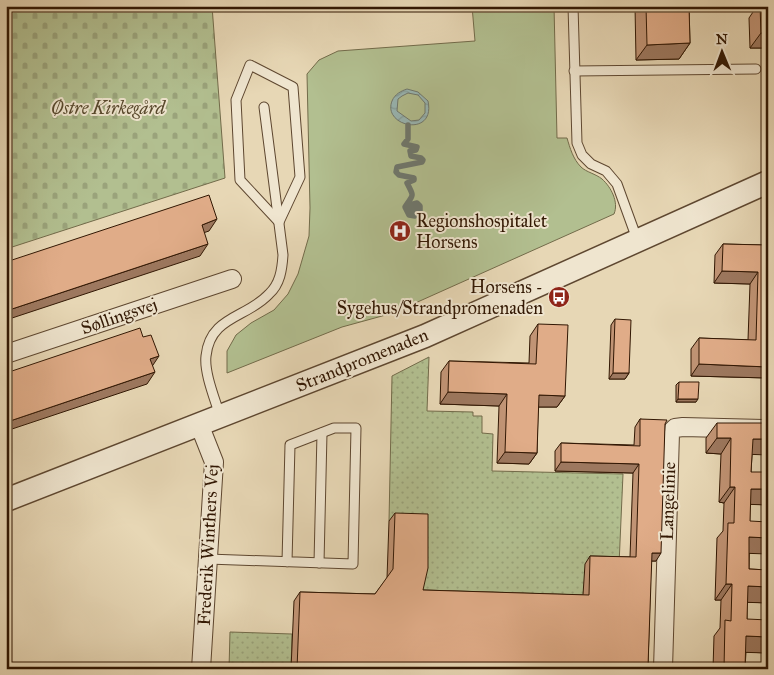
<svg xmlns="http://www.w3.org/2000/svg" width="774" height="675" viewBox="0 0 774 675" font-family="'IM FELL Great Primer',serif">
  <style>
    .grass { fill: url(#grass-dots); stroke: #726b4a }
    .cemetery { fill: url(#cemetery-stones); stroke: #726b4a }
    .park { fill: #b2bf90; stroke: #726b4a }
    .water { fill: url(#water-waves); stroke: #6f786e; fill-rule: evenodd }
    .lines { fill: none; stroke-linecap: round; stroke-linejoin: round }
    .stream { stroke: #6f786e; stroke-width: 5.5 }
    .service-casing { stroke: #5e4730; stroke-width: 11 }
    .minor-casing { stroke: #5e4730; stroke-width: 20 }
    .tertiary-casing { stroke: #5e4730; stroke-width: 25 }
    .service { stroke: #efe5cf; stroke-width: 9 }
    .minor { stroke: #efe5cf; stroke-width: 18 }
    .tertiary { stroke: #efe5cf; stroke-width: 22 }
    .wall { fill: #c19475; stroke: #311703 }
    .shaded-wall { fill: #9d785f; stroke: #311703 }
    .building { fill: #e0ac88; stroke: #311703 }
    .labels { text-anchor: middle; stroke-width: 4; stroke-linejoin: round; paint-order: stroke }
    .park-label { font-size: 18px; font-style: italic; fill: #58492d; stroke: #efe5cf }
    .poi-label { font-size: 18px; fill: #311703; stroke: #efe5cf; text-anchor: start }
    .street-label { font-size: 18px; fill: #311703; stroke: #efe5cf }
  </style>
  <defs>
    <pattern id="grass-dots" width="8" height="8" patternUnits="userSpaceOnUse" patternTransform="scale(1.25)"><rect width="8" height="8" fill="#b2bf90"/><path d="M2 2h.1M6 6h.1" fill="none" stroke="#9aa37b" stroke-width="1.8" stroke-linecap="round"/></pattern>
    <pattern id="cemetery-stones" width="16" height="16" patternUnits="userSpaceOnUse" patternTransform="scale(1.25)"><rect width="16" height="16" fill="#b2bf90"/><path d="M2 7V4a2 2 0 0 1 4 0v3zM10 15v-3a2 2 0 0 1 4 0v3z" fill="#9aa37b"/></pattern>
    <pattern id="water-waves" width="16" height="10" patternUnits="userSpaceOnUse" patternTransform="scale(1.25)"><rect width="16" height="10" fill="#99b8b6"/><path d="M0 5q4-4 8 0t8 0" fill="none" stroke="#849d9b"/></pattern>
  </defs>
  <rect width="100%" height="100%" fill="#e7d7b5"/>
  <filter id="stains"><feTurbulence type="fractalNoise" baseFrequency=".004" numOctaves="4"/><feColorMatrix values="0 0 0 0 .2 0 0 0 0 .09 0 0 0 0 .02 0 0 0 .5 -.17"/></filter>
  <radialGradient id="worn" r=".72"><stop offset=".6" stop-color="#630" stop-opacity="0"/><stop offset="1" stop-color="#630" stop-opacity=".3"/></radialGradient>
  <!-- grass -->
  <g class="grass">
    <polygon points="429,357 427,411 473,412 473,416 482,416 482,433 493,434 492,471 623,474 619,565 583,604 417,598 422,522 389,521 392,376"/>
    <polygon points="230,632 292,634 291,669 229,669"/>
  </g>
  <!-- cemetery -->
  <polygon class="cemetery" points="6,6 212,6 225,178 6,249"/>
  <!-- park -->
  <path class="park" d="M472,6h82l3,132h10c3,10 6,21 14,29 5,5 15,7 21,12 9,8 17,23 12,35l-221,99 -51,14 -115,46v-22l9,-16 15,-12 23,-13 14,-16 10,-20 11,-38 1,-28 -3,-134 12,-14 19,-9 137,-10z"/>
  <!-- water -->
  <path class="water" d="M407,89l11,3 10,9c8,37 -46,26 -36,0 3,-7 9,-10 15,-12zM408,93l10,2 7,8v10l-6,7 -8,1 -14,-10 1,-12 4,-3z"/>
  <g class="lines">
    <!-- stream -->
    <path class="stream" d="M408,125v14l-4,5 13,3 -1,3 -6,1 1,5 10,2 2,2 -1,2 -25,5 -1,5 3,3 15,3v2l-7,3c8,15 6,11 -2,24l4,8 6,1 5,-5v-5l-3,-3 -7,2v6l6,1 1,-3 -2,-3 -3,2 2,2"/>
    <!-- service casing -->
    <g class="service-casing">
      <g id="service">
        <polyline points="573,6 577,143 582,155 591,164 606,171 617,184 637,239"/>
        <polygon points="250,65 293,87 300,177 279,222 240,180 236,100"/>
        <polyline points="574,71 756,69"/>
        <path d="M220,416c-5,-17 -16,-43 -14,-60 4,-40 41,-38 63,-62 11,-10 13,-24 14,-39l-19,-148"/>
        <polyline points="208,559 353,564 356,428 334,428 290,445 287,562"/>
        <polyline points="319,563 322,433"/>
      </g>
    </g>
    <!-- minor casing -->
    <g class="minor-casing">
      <g id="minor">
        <polyline points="6,354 232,279"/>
        <polyline points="199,424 214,462 201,669"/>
        <polyline points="663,669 670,433 675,428 683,427 768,429"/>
      </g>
    </g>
    <!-- tertiary casing -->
    <g class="tertiary-casing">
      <polyline id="tertiary" points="6,500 425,336 768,182"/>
    </g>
    <!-- service -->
    <use href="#service" class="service"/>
    <!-- minor -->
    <use href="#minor" class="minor"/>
    <!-- tertiary -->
    <use href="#tertiary" class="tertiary"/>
  </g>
  <!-- wall -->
  <g class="wall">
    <polygon points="635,6 689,6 690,43 679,59 636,60"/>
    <polygon points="757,6 768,6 768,48 750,48 749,18"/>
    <polygon points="766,238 768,238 768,378 691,376 691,349 699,338 748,340 750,284 714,283 715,255 723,244 762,245"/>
    <polygon points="615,319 629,373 625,379 609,379 611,325"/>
    <polygon points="538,324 565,396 557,407 538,407 537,453 529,464 497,463 499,406 440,404 441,372 449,361 529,363 530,336"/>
    <polygon points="679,382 696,402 676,402 676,385"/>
    <polygon points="640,419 665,424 656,561 651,561 648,666 660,669 291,669 294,601 300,592 375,594 387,578 389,521 395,513 423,590 583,595 585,564 590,556 630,557 633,473 555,471 555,451 561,443 634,445 635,427"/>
    <polygon points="717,423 752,455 751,472 768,505 750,504 749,569 768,570 768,603 747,602 747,619 767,653 746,652 745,668 755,669 713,669 714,636 720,628 721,600 715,600 717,538 723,531 724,503 719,502 721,454 706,453 706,438"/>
  </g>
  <!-- shaded-wall -->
  <g class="shaded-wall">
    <polygon points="761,33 768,33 768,48 750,48"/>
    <polygon points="690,43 679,59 636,60 647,45"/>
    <polygon points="217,219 209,231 194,236 202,225"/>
    <polygon points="208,244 200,256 6,320 6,311"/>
    <polygon points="722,271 758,272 750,284 714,283"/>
    <polygon points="159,356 151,368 150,359"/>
    <polygon points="699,364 768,367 768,378 691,376"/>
    <polygon points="155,372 147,384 6,431 7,422"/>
    <polygon points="613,373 629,373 625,379 609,379"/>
    <polygon points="448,392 507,394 499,406 440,404"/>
    <polygon points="539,395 565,396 557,407 531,407"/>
    <polygon points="678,399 698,399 696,402 676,402"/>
    <polygon points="717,438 731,438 721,454 706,453"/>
    <polygon points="753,439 768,439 768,455 742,454"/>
    <polygon points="505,452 537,453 529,464 497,463"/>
    <polygon points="561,462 639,464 633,473 555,471"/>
    <polygon points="730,487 735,487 724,503 719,502"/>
    <polygon points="751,489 768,489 768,505 740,504"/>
    <polygon points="749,537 768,538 768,554 738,553"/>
    <polygon points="652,553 661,553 656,561 646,561"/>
    <polygon points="726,584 732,584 721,600 715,600"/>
    <polygon points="748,586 768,587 768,603 737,602"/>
    <polygon points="746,636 768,637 768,651 767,653 735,652"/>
  </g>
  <!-- building -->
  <g class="building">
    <polygon points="646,6 689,6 690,43 647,45"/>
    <polygon points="760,6 768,6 768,33 761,33"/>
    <polygon points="209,195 217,219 202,225 208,244 6,311 6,262"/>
    <polygon points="766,238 768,238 768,367 699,364 699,338 756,340 758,272 722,271 723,244 766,245"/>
    <polygon points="615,319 631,320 629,373 613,373"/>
    <polygon points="538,324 568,325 565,396 539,395 537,453 505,452 507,394 448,392 449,361 536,364"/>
    <polygon points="140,328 143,337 151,335 159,356 150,359 155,372 7,422 6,373"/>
    <polygon points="679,382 699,382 698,399 678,399"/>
    <polygon points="640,419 667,420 665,424 661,553 652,553 648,666 660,666 660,669 297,669 300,592 375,594 393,569 395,513 428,514 428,568 423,590 589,595 590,556 636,557 639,464 561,462 561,443 640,446"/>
    <polygon points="717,423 768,423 768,439 753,439 751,472 768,472 768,489 751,489 750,521 768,522 768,538 749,537 749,569 768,570 768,587 748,586 747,619 768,620 768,637 746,636 745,668 755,669 724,669 725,620 731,621 732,584 726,584 728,523 734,523 735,487 730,487 731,438 717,438"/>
    <polygon points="6,593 10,593 8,669 6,669"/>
  </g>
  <!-- icons -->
  <defs>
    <g id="hospital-disc" transform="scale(1.125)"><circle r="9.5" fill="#8f2418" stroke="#efe5cf"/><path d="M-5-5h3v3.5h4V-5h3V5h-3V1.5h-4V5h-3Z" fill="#fff"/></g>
    <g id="bus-disc" transform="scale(1.125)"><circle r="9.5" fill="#8f2418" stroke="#efe5cf"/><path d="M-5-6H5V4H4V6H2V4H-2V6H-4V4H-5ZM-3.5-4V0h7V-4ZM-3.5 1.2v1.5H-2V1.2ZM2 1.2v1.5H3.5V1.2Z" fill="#fff"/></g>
  </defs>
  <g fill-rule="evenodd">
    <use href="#hospital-disc" x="400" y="231"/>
    <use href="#bus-disc" x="559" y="297"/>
  </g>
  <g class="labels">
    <!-- park labels -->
    <g class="park-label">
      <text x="108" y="114">Østre Kirkegård</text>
    </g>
    <!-- poi labels -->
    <g class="poi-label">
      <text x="416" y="227">Regionshospitalet<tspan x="416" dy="21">Horsens</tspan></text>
      <text x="543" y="293" text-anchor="end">Horsens -<tspan x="543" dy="21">Sygehus/Strandpromenaden</tspan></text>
    </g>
    <!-- street labels -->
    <g class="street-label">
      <text transform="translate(119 316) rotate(-19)" y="6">Søllingsvej</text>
      <text transform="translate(362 360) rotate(-22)" y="6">Strandpromenaden</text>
      <text transform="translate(668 501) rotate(-88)" y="6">Langelinie</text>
      <text transform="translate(208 545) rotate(-87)" y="6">Frederik Winthers Vej</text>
    </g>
  </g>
  <!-- margin -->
  <rect width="774" height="675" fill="none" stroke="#e7d7b5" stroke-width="25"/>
  <rect x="8" y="8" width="759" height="660" fill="none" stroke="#311703" stroke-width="2.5"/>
  <rect x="12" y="12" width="749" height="650" fill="none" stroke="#311703"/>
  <!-- north arrow -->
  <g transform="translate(722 52) rotate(359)" stroke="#efe5cf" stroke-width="4" paint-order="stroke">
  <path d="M0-4L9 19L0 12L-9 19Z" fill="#311703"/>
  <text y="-8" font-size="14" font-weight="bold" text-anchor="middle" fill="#311703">N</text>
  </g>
  <rect width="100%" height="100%" filter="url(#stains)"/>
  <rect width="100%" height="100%" fill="url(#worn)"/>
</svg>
